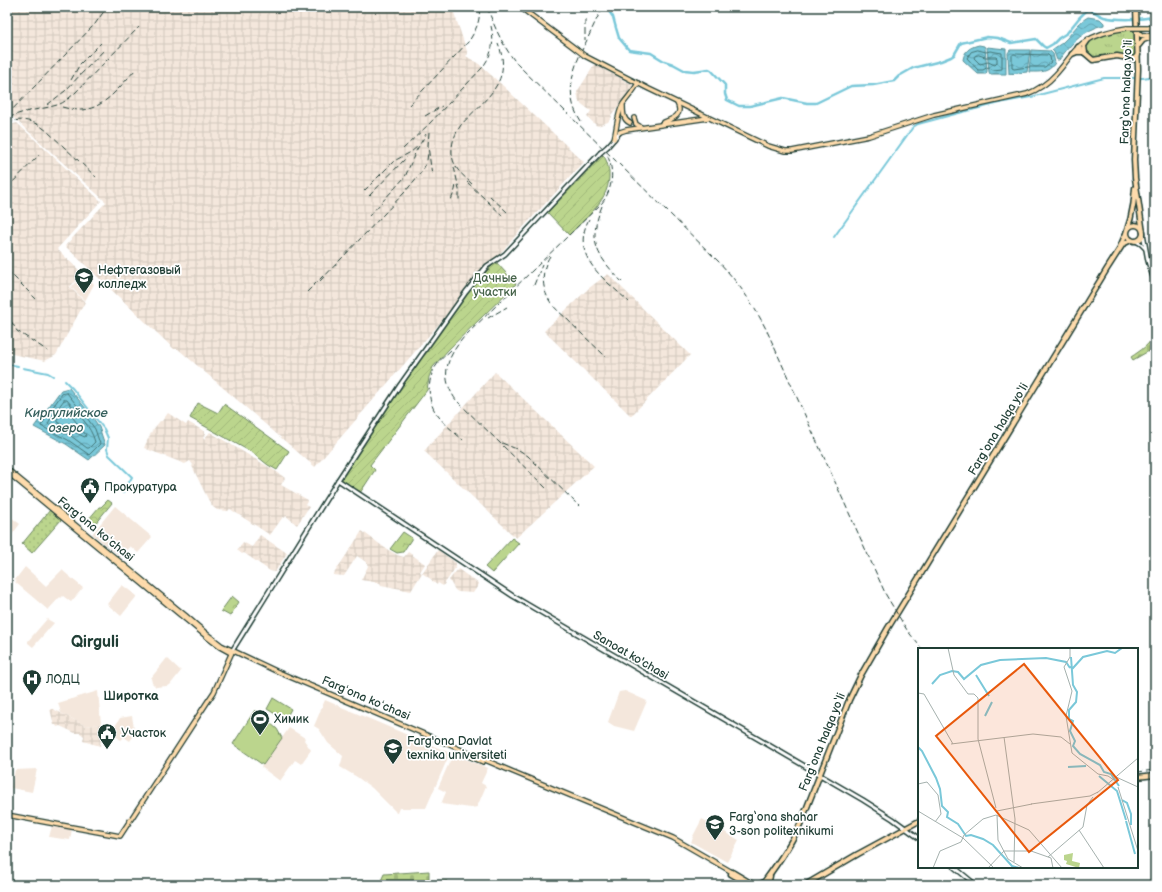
<svg xmlns="http://www.w3.org/2000/svg" width="1162" height="892" viewBox="0 0 1162 892" font-family="'Balsamiq Sans',sans-serif">
  <style>
    .built { fill: #f4e7dc }
    .industrial { fill: url(#industrial-grid) }
    .grass { fill: url(#grass-tufts); stroke: #6d8960 }
    .forest { fill: url(#forest-crowns); stroke: #6d8960 }
    .cemetery { fill: url(#cemetery-stones); stroke: #6d8960 }
    .park { fill: url(#park-dots); stroke: #6d8960 }
    .garden { fill: url(#garden-furrows); stroke: #6d8960 }
    .pitch { fill: #bbd58d; stroke: #6d8960 }
    .water { fill: url(#water-waves); stroke: #569097 }
    .lines { fill: none; stroke-linecap: round; stroke-linejoin: round }
    .shore { stroke: #437576; stroke-width: 1 }
    .canal { stroke: #7ac8d9; stroke-width: 2 }
    .river { stroke: #7ac8d9; stroke-width: 2.5 }
    .secondary-casing { stroke: #1f3d34; stroke-width: 6 }
    .primary-casing { stroke: #1f3d34; stroke-width: 6 }
    .trunk-casing { stroke: #1f3d34; stroke-width: 7 }
    .secondary { stroke: #fff; stroke-width: 3 }
    .primary { stroke: #fedbac; stroke-width: 3.5 }
    .trunk { stroke: #fedbac; stroke-width: 4 }
    .rail { stroke: #1f3d34; stroke-width: 1; stroke-dasharray: 6 3; stroke-linecap: butt }
    .secondary-bridge-casing { stroke: #1f3d34; stroke-width: 6; stroke-linecap: butt }
    .primary-bridge-casing { stroke: #1f3d34; stroke-width: 6; stroke-linecap: butt }
    .secondary-bridge { stroke: #fff; stroke-width: 3 }
    .primary-bridge { stroke: #fedbac; stroke-width: 3.5 }
    .labels { text-anchor: middle; stroke-width: 3.5; stroke-linejoin: round; paint-order: stroke }
    .street-label { font-size: 12px; fill: #1f3d34; stroke: #fff }
    .poi-label { font-size: 12px; fill: #1f3d34; stroke: #fff; text-anchor: start }
    .park-label { font-size: 12px; fill: #46634a; stroke: #fff }
    .water-label { font-size: 13px; font-style: italic; fill: #36605d; stroke: #fff }
    .neighbourhood-label { font-size: 13px; font-weight: bold; fill: #1f3d34; stroke: #fff }
    .district-label { font-size: 16px; font-weight: bold; fill: #1f3d34; stroke: #fff }
    .inset-river { fill: none; stroke: #7ac8d9; stroke-width: 2 }
    .inset-road { fill: none; stroke: #a5b1ae; stroke-width: 1 }
    .view { fill: #e8590c; fill-opacity: 0.15; stroke: #e8590c; stroke-width: 2 }
    .inset-edge { fill: none; stroke: #1f3d34; stroke-width: 2 }
  </style>
  <defs>
    <pattern id="industrial-grid" width="8" height="8" patternUnits="userSpaceOnUse"><rect width="8" height="8" fill="#f4e7dc"/><path d="M0 4h8M4 0v8" fill="none" stroke="#d1c7bd"/></pattern>
    <pattern id="grass-tufts" width="24" height="20" patternUnits="userSpaceOnUse"><rect width="24" height="20" fill="#bbd58d"/><path d="M3 7l-1-3M5 7V3M7 7l1-3M15 17l-1-3M17 17v-4M19 17l1-3" fill="none" stroke="#a0b87a"/></pattern>
    <pattern id="forest-crowns" width="20" height="18" patternUnits="userSpaceOnUse"><rect width="20" height="18" fill="#bbd58d"/><path d="M2 6a3 3 0 1 1 6 0M12 15a3 3 0 1 1 6 0" fill="none" stroke="#a0b87a"/></pattern>
    <pattern id="cemetery-stones" width="16" height="16" patternUnits="userSpaceOnUse"><rect width="16" height="16" fill="#bbd58d"/><path d="M2 7V4a2 2 0 0 1 4 0v3zM10 15v-3a2 2 0 0 1 4 0v3z" fill="#a0b87a"/></pattern>
    <pattern id="park-dots" width="8" height="8" patternUnits="userSpaceOnUse"><rect width="8" height="8" fill="#bbd58d"/><path d="M2 2h.1M6 6h.1" fill="none" stroke="#a0b87a" stroke-width="1.8" stroke-linecap="round"/></pattern>
    <pattern id="garden-furrows" width="10" height="10" patternUnits="userSpaceOnUse"><rect width="10" height="10" fill="#bbd58d"/><path d="M-1 1l2-2M0 10L10 0M9 11l2-2" fill="none" stroke="#a0b87a"/></pattern>
    <pattern id="water-waves" width="16" height="10" patternUnits="userSpaceOnUse"><rect width="16" height="10" fill="#7ac8d9"/><path d="M0 5q4-4 8 0t8 0" fill="none" stroke="#63a4b1"/></pattern>
  </defs>
  <rect width="100%" height="100%" fill="#fff"/>
  <filter id="ink" filterUnits="userSpaceOnUse"><feTurbulence type="fractalNoise" baseFrequency=".025" numOctaves="2"/><feDisplacementMap in="SourceGraphic" scale="8" xChannelSelector="R" yChannelSelector="G"/><feConvolveMatrix kernelMatrix="1 2 1 2 8 2 1 2 1" color-interpolation-filters="sRGB"/></filter>
  <g filter="url(#ink)">
    <!-- built -->
    <g class="built">
      <polygon points="83,274 94,284 85,301 71,287"/>
      <polygon points="115,506 152,537 138,553 130,546 121,557 92,534"/>
      <polygon points="7,514 20,524 7,541"/>
      <polygon points="25,567 46,586 62,570 83,588 71,602 63,596 61,598 60,597 48,610 15,582 17,581 15,580"/>
      <polygon points="122,585 137,596 121,616 107,604"/>
      <polygon points="47,619 54,623 33,647 28,643 28,641"/>
      <polygon points="167,658 181,671 170,685 167,686 156,687 152,683 151,678"/>
      <polygon points="98,691 101,724 86,726 61,713 58,703"/>
      <polygon points="625,691 647,701 634,731 614,726 608,722 619,692"/>
      <polygon points="325,700 450,753 426,808 399,808 397,813 396,813 395,811 372,788 357,777 340,767 343,756 328,743 319,729 314,726"/>
      <polygon points="132,716 135,734 130,741 124,737 121,740 111,733 120,718"/>
      <polygon points="289,728 305,738 304,740 311,750 301,764 295,760 280,781 261,767"/>
      <polygon points="453,754 488,768 481,783 486,786 477,807 471,808 441,804 446,792 438,788"/>
      <polygon points="37,769 32,792 11,788 15,770"/>
      <polygon points="702,819 739,840 727,862 691,842 693,838 692,838"/>
      <polygon points="52,826 72,829 70,840 49,837"/>
    </g>
    <!-- industrial -->
    <g class="industrial">
      <polygon points="7,7 452,7 468,54 466,56 479,64 501,84 584,162 517,234 315,467 178,349 174,349 65,246 106,202 7,112"/>
      <polygon points="595,64 633,85 631,92 611,115 612,117 608,122 598,126 596,125 587,117 591,111 579,102 577,92"/>
      <polygon points="17,123 101,201 57,249 82,273 70,287 85,302 56,355 45,361 7,353 7,126"/>
      <polygon points="608,274 690,355 631,416 544,331 589,288"/>
      <polygon points="495,372 594,466 516,538 424,451"/>
      <polygon points="168,413 186,425 188,422 202,430 205,432 205,434 203,438 204,439 210,432 277,472 285,478 281,485 308,500 305,505 309,507 297,525 286,516 285,518 283,517 270,535 230,509 228,511 217,510 213,507 209,501 201,485 192,466 193,465 190,461 185,464 144,448 147,441 152,431 160,421 162,421"/>
      <polygon points="362,531 385,548 397,555 404,557 408,552 425,564 420,572 422,573 411,591 381,585 380,583 361,580 368,566 366,562 357,556 344,576 333,575"/>
      <polygon points="260,535 287,553 275,572 270,571 244,553 242,554 237,550 243,542 252,547"/>
      <polygon points="438,550 456,563 456,567 443,586 438,583 437,585 432,581 432,580 422,573"/>
      <polygon points="458,569 479,584 473,593 458,592 455,590 449,580"/>
      <polygon points="50,709 53,709 86,726 103,724 100,746 83,741 84,736 80,733 75,733 60,726 57,727 56,725 54,725"/>
    </g>
    <!-- grass -->
    <path class="grass" d="M1125,30h11l1,25 -5,3c-15,-7 -23,-1 -38,1l-8,-7 -1,-6c9,-11 26,-13 40,-16z"/>
    <!-- forest -->
    <g class="forest">
      <polygon points="108,500 112,503 94,525 88,520 99,507 101,507"/>
      <polygon points="403,532 412,538 403,552 397,553 390,549"/>
      <polygon points="512,538 519,543 492,573 485,567"/>
      <polygon points="232,596 239,602 230,616 221,611"/>
    </g>
    <!-- cemetery -->
    <g class="cemetery">
      <path d="M1155,333v17l-8,2 -14,8 -2,-3c9,-6 20,-13 24,-24z"/>
      <polygon points="429,871 429,882 447,881 445,885 379,885 384,874"/>
    </g>
    <!-- park -->
    <polygon class="park" points="50,510 61,520 32,553 22,544"/>
    <!-- garden -->
    <g class="garden">
      <path d="M603,155c4,5 5,11 6,17 2,28 -23,45 -40,63l-22,-23z"/>
      <polygon points="496,262 516,284 448,350 433,367 429,377 427,390 370,465 375,470 360,493 340,479 409,372 474,284"/>
      <polygon points="198,403 218,413 224,404 289,451 277,470 268,465 253,453 190,418"/>
    </g>
    <!-- pitch -->
    <g class="pitch">
      <polygon points="273,698 291,709 285,720 267,709"/>
      <polygon points="255,710 277,729 282,738 263,765 233,744"/>
    </g>
    <!-- water -->
    <g class="water">
      <path d="M1088,17l12,2 4,4v2c-3,1 -7,1 -9,3 -15,6 -27,19 -36,32h-2l-3,-8 -2,-2c3,-3 8,-5 11,-8 9,-8 14,-19 25,-25z"/>
      <path d="M979,45l5,1 1,2 2,23 -1,3h-8l-15,-14c1,-9 7,-13 16,-15z"/>
      <polygon points="987,47 1006,49 1006,74 990,74 989,72"/>
      <polygon points="1010,50 1030,50 1027,72 1009,74 1008,53"/>
      <path d="M1031,50l19,1 3,3 2,9c-7,10 -14,9 -26,9z"/>
      <polygon points="69,388 91,415 99,427 105,445 89,460 66,444 34,427 61,390"/>
    </g>
    <g class="lines">
      <!-- shore -->
      <g class="shore">
        <polygon points="978,50 986,52 990,51 1002,53 1002,69 993,70 988,67 983,70 978,70 967,58 971,52"/>
        <polygon points="1014,54 1048,55 1050,57 1051,62 1045,67 1028,67 1014,69 1012,68 1012,56"/>
        <polygon points="979,55 985,57 996,57 997,58 997,63 995,65 988,62 980,64 974,58 975,56"/>
        <polygon points="67,393 87,418 95,429 100,444 89,455 88,454 68,440 41,426 48,414 62,394"/>
        <path d="M64,400h3c10,13 24,26 28,42l-6,6h-2l-16,-12 -23,-12c3,-8 11,-17 16,-24z"/>
        <path d="M64,410h3l19,25 -1,2c-4,-1 -22,-12 -28,-15v-2z"/>
      </g>
      <!-- canal -->
      <g class="canal">
        <polyline points="834,237 913,127 918,124 959,113 1004,102 1031,97 1104,78 1143,78 1155,76"/>
        <polyline points="7,364 18,366"/>
        <polyline points="23,368 48,373 53,376"/>
        <polyline points="65,381 73,389 104,429 108,438 107,449 109,455 132,477 123,493"/>
      </g>
      <!-- river -->
      <path class="river" d="M606,7l7,10 3,11 3,10 10,12 22,3 13,8 9,3 11,6 10,1 15,-2 2,1 14,15v9l2,6 12,6h11l33,-8 24,5h9l35,-17 22,-1 21,-4 5,-5 14,-8 28,-7 10,-4 3,-2 7,-12 26,-6 11,1 13,5 25,-4 7,7 3,2 7,-4 6,-6 8,-5 12,-15 8,-8c7,0 11,5 17,7 10,3 41,3 51,-1"/>
      <!-- secondary casing -->
      <g class="secondary-casing">
        <g id="secondary">
          <polyline points="608,146 620,132"/>
          <polyline points="1143,233 1148,261 1155,284"/>
          <polyline points="1136,241 1141,244 1145,248"/>
          <polyline points="338,480 513,596 576,633 863,800 893,819 919,838"/>
          <polyline points="232,651 338,480 400,385 466,292 487,266 505,254 600,153"/>
          <polyline points="954,867 976,885"/>
        </g>
      </g>
      <!-- primary casing -->
      <g class="primary-casing">
        <g id="primary">
          <polyline points="520,7 576,49"/>
          <polyline points="1148,28 1155,27"/>
          <path d="M585,56l64,33 119,57 17,5h7l77,-15 65,-21 93,-21c10,-4 20,-10 28,-19 10,-10 17,-24 28,-32 13,-9 29,-13 44,-15"/>
          <path d="M623,106c0,6 0,14 7,17"/>
          <polyline points="634,118 636,124 641,127"/>
          <path d="M662,123c10,-4 22,-7 15,-20"/>
          <polyline points="620,132 626,130 708,118"/>
          <path d="M614,139c3,-11 3,-25 9,-35 5,-7 11,-13 15,-21"/>
          <polyline points="7,469 185,615 208,635 221,645 276,671 511,771 673,838 732,872"/>
          <polyline points="7,472 207,637 220,647 231,653"/>
          <polyline points="466,755 483,762"/>
          <polyline points="7,815 120,836 206,704 214,692 232,652"/>
        </g>
      </g>
      <!-- trunk casing -->
      <g class="trunk-casing">
        <g id="trunk">
          <polyline points="1136,7 1138,69 1134,160 1135,178 1143,233"/>
          <polyline points="1138,32 1141,35 1150,36"/>
          <polyline points="1139,45 1143,40 1152,37"/>
          <polyline points="1078,47 1093,60 1117,56 1134,59 1138,55"/>
          <polyline points="1085,53 1084,46 1088,40"/>
          <polyline points="1072,54 1077,52 1083,52"/>
          <circle cx="1135" cy="233" r="8"/>
          <path d="M1120,247c9,-18 14,-39 15,-59"/>
          <polyline points="1137,777 1155,775"/>
          <polyline points="750,885 731,874 732,872 754,885"/>
          <path d="M759,885l5,-3c15,-20 28,-39 38,-62l47,-120 12,-25 27,-47 219,-359 16,-25 8,-4"/>
          <polyline points="768,885 770,876"/>
          <polyline points="805,885 858,854 919,821"/>
        </g>
      </g>
      <!-- secondary -->
      <use href="#secondary" class="secondary"/>
      <!-- primary -->
      <use href="#primary" class="primary"/>
      <!-- trunk -->
      <use href="#trunk" class="trunk"/>
      <!-- rail -->
      <g class="rail">
        <path d="M487,7c8,21 16,40 31,58l200,196c20,21 36,44 49,70l119,264 21,35 15,19"/>
        <polyline points="585,20 585,40"/>
        <polyline points="71,80 80,64 101,43"/>
        <polyline points="47,105 65,91 106,48"/>
        <path d="M409,105l60,-64c7,-11 12,-21 10,-34"/>
        <path d="M62,107c7,2 13,3 19,3 24,-1 40,-25 55,-41"/>
        <polyline points="7,115 95,24 107,7"/>
        <polyline points="425,116 442,106"/>
        <path d="M8,118c16,-8 32,-8 49,-13 7,-2 12,-7 18,-12l64,-66"/>
        <path d="M581,122c-18,-28 -8,-55 6,-82 5,-11 10,-22 16,-33"/>
        <path d="M7,123c15,-6 29,-2 41,9l48,45"/>
        <polyline points="429,132 428,146 432,175"/>
        <path d="M403,149l27,-26 52,-55c10,-13 13,-26 9,-42"/>
        <polyline points="454,167 459,189 459,200"/>
        <polyline points="467,182 504,217"/>
        <path d="M472,184c-5,-5 -10,-9 -14,-14 -10,-14 -7,-31 3,-45 23,-26 53,-42 37,-82"/>
        <polyline points="7,188 40,154"/>
        <polyline points="364,191 394,161 411,152 417,147"/>
        <polyline points="369,196 407,157"/>
        <polyline points="490,196 507,212"/>
        <polyline points="451,200 455,190 456,185"/>
        <path d="M602,206c-15,37 -5,49 20,76"/>
        <polyline points="369,216 405,177 416,151 426,134"/>
        <path d="M589,219c-20,38 16,60 40,83"/>
        <path d="M550,256c-8,12 -9,29 -2,42 4,8 11,14 18,20 13,14 27,26 40,39"/>
        <polyline points="7,270 36,299"/>
        <polyline points="320,281 405,192 423,170 427,160 428,153"/>
        <polyline points="534,285 542,265"/>
        <polyline points="307,292 323,276"/>
        <polyline points="7,314 17,331 48,351"/>
        <polyline points="488,318 507,307"/>
        <path d="M451,350c-5,5 -11,9 -15,16 -9,13 -9,34 0,47 7,10 18,19 27,27"/>
        <polyline points="502,443 519,450 528,456 580,507"/>
        <path d="M546,488l-90,-88c-17,-24 -9,-43 8,-63l138,-134c11,-14 13,-34 4,-50"/>
        <polyline points="1137,772 1155,770"/>
      </g>
      <!-- secondary-bridge casing -->
      <g class="secondary-bridge-casing">
        <polyline id="secondary-bridge" points="600,153 608,146"/>
      </g>
      <!-- primary-bridge casing -->
      <g class="primary-bridge-casing">
        <g id="primary-bridge">
          <polyline points="1127,28 1148,28"/>
          <polyline points="576,49 585,56"/>
        </g>
      </g>
      <!-- secondary-bridge -->
      <use href="#secondary-bridge" class="secondary-bridge"/>
      <!-- primary-bridge -->
      <use href="#primary-bridge" class="primary-bridge"/>
    </g>
  </g>
  <!-- icons -->
  <defs>
    <g id="university-pin" transform="scale(1)"><path d="M0 17L-7.5 6A9.5 9.5 0 1 1 7.5 6Z" fill="#1f3d34" stroke="#fff"/><path d="M0-5L7-2L0 1L-7-2ZM-4 1L0 2.5L4 1V4Q0 6-4 4Z" fill="#fff"/></g>
    <g id="civic-pin" transform="scale(1)"><path d="M0 17L-7.5 6A9.5 9.5 0 1 1 7.5 6Z" fill="#1f3d34" stroke="#fff"/><path d="M-.6-6.5H3V-4.5H.6V-3L4-1V1h2V6H-6V1h2V-1L-.6-3ZM-1.2 2.5V6h2.4V2.5Z" fill="#fff"/></g>
    <g id="hospital-pin" transform="scale(1)"><path d="M0 17L-7.5 6A9.5 9.5 0 1 1 7.5 6Z" fill="#1f3d34" stroke="#fff"/><path d="M-5-5h3v3.5h4V-5h3V5h-3V1.5h-4V5h-3Z" fill="#fff"/></g>
    <g id="stadium-pin" transform="scale(1)"><path d="M0 17L-7.5 6A9.5 9.5 0 1 1 7.5 6Z" fill="#1f3d34" stroke="#fff"/><path d="M0-5a6.5 5 0 1 0 0 10a6.5 5 0 1 0 0-10ZM-3.5-1.8h7v3.6h-7Z" fill="#fff"/></g>
  </defs>
  <g fill-rule="evenodd">
    <use href="#university-pin" x="84" y="277"/>
    <use href="#civic-pin" x="90" y="487"/>
    <use href="#hospital-pin" x="32" y="679"/>
    <use href="#stadium-pin" x="260" y="719"/>
    <use href="#civic-pin" x="107" y="733"/>
    <use href="#university-pin" x="393" y="748"/>
    <use href="#university-pin" x="715" y="824"/>
  </g>
  <g class="labels">
    <!-- street labels -->
    <g class="street-label">
      <text transform="translate(1126 92) rotate(-88)" y="4">Farg‘ona halqa yo‘li</text>
      <text transform="translate(998 429) rotate(-59)" y="4">Farg‘ona halqa yo‘li</text>
      <text transform="translate(96 529) rotate(39)" y="4">Fargʻona koʻchasi</text>
      <text transform="translate(631 655) rotate(30)" y="4">Sanoat ko'chasi</text>
      <text transform="translate(366 698) rotate(23)" y="4">Fargʻona koʻchasi</text>
      <text transform="translate(822 742) rotate(-68)" y="4">Farg‘ona halqa yo‘li</text>
    </g>
    <!-- poi labels -->
    <g class="poi-label">
      <text x="98" y="274">Нефтегазовый<tspan x="98" dy="14">колледж</tspan></text>
      <text x="104" y="491">Прокуратура</text>
      <text x="46" y="683">ЛОДЦ</text>
      <text x="274" y="723">Химик</text>
      <text x="121" y="737">Участок</text>
      <text x="407" y="745">Farg'ona Davlat<tspan x="407" dy="14">texnika universiteti</tspan></text>
      <text x="729" y="821">Farg‘ona shahar<tspan x="729" dy="14">3-son politexnikumi</tspan></text>
    </g>
    <!-- park labels -->
    <g class="park-label">
      <text x="495" y="282">Дачные<tspan x="495" dy="14">участки</tspan></text>
    </g>
    <!-- water labels -->
    <g class="water-label">
      <text x="66" y="417">Киргулийское<tspan x="66" dy="15">озеро</tspan></text>
    </g>
    <!-- neighbourhood labels -->
    <g class="neighbourhood-label">
      <text x="131" y="700">Широтка</text>
    </g>
    <!-- district labels -->
    <g class="district-label">
      <text x="95" y="647">Qirguli</text>
    </g>
  </g>
  <!-- overview -->
  <g transform="translate(918 648)">
    <rect width="220" height="220" fill="#fff"/>
    <path d="M155,205l-1,8 8,2 -1,5 -13,-4 1,-3 -3,-1v-5z" fill="#bbd58d"/>
    <path class="inset-river" d="M153,9l2,28 4,7 -1,10 -7,8v9l4,2 -3,10 5,10 -2,5 7,8 20,11 4,7 7,2 8,12M152,19l3,1 10,-11 24,-6 8,2 7,-5M58,27l13,21M14,36l8,-9 12,-4 6,1 6,7 17,-14 19,-5 46,-2 20,4 4,6M67,68l7,-14M0,99l4,4 14,27 4,11 2,17 6,6 -1,5 11,7 8,12 5,-1 12,4 10,6 19,21 7,2M150,119l18,-1M181,128l18,15 9,29M204,152l5,3 4,11v11M208,173l9,33"/>
    <path class="inset-road" d="M30,0l6,27 14,19h6l4,4v41l18,69M152,0v9l-6,10 8,24 -6,25 6,37 26,21 10,2 6,4M0,45l6,1 29,50M86,89l11,82 -1,43M33,96l82,-10 28,3 9,7M198,129l22,10M0,136l9,-2 11,13 3,19 -6,8M200,139l20,64M179,145l41,-35M113,156l59,-8 8,-4M0,163l45,27M79,163l35,-7M79,167l1,25 10,19 15,9M161,182l25,38M45,190l31,30M86,203h27l20,7 2,10M130,209l35,-30 4,-22 6,-8M15,220l7,-17 21,-9 3,-7 19,-16 13,-4 33,15 33,38M70,220l16,-17"/>
    <path class="view" d="M106,16l94,116 -89,72 -93,-116z"/>
    <rect width="220" height="220" class="inset-edge"/>
  </g>
  <!-- margin -->
  <rect width="1162" height="892" fill="none" stroke="#fff" stroke-width="24"/>
  <rect x="12" y="12" width="1138" height="868" fill="none" stroke="#1f3d34" stroke-width="1.5" filter="url(#ink)"/>
</svg>
